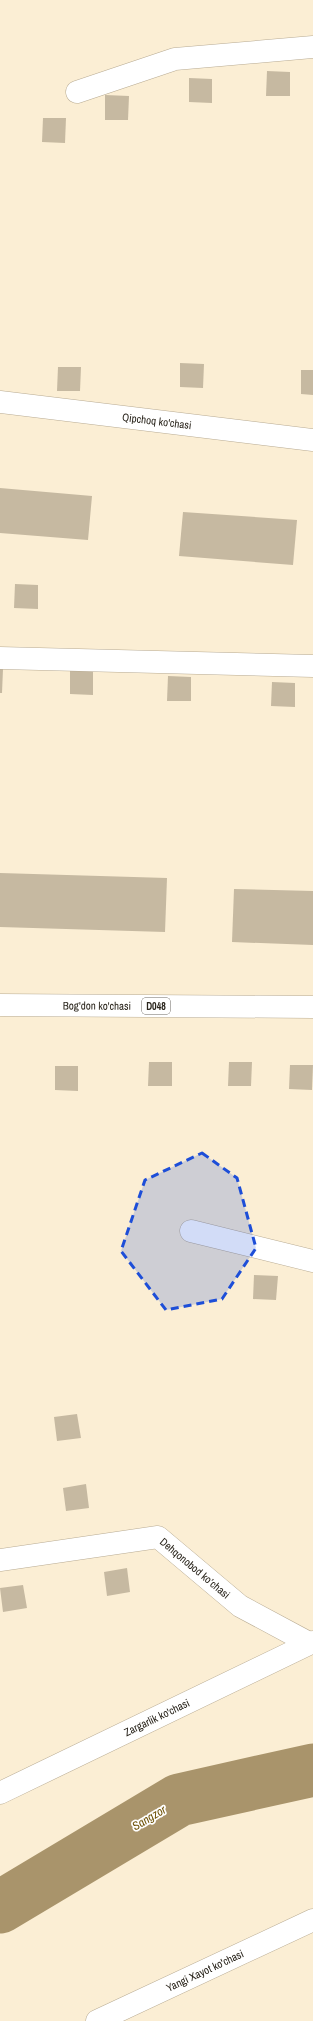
<svg xmlns="http://www.w3.org/2000/svg" width="313" height="2021" viewBox="0 0 313 2021" font-family="'Archivo Narrow',sans-serif">
  <style>
    .lines { fill: none; stroke-linecap: round; stroke-linejoin: round }
    .river { stroke: #a9946b; stroke-width: 53 }
    .building { fill: #c6b9a1 }
    .minor-casing { stroke: #b8ab93; stroke-width: 23 }
    .primary-casing { stroke: #b8ab93; stroke-width: 23 }
    .minor { stroke: #fff; stroke-width: 22 }
    .primary { stroke: #fff; stroke-width: 22 }
    .marked { fill: #1d4ed8; fill-opacity: 0.2; stroke: #1d4ed8; stroke-width: 3; stroke-dasharray: 8 5; stroke-linejoin: round }
    .labels { text-anchor: middle; stroke-width: 3.5; stroke-linejoin: round; paint-order: stroke }
    .shield { fill: #fff; stroke: #6b6761; stroke-width: 1 }
    .shield-label { font-size: 10px; font-weight: bold; fill: #2b261d }
    .street-label { font-size: 11px; fill: #2b261d; stroke: #fff }
    .water-label { font-size: 12px; font-style: italic; fill: #6e5105; stroke: #fff }
  </style>
  <rect width="100%" height="100%" fill="#fbeed4"/>
  <g class="lines">
    <!-- river -->
    <polyline class="river" points="0,1907 179,1800 313,1770"/>
  </g>
  <!-- building -->
  <g class="building">
    <polygon points="267,71 290,72 290,96 266,96"/>
    <polygon points="189,78 212,79 212,103 189,102"/>
    <polygon points="105,95 129,96 128,120 105,120"/>
    <polygon points="43,118 66,118 65,143 42,142"/>
    <polygon points="180,363 204,364 203,388 180,387"/>
    <polygon points="58,367 81,367 80,391 57,391"/>
    <polygon points="301,370 313,370 313,395 301,394"/>
    <polygon points="0,488 92,496 88,540 0,533"/>
    <polygon points="183,512 297,520 293,565 179,556"/>
    <polygon points="15,584 38,585 38,609 14,608"/>
    <polygon points="0,669 3,669 2,693 0,693"/>
    <polygon points="70,670 93,671 93,695 70,694"/>
    <polygon points="168,676 191,677 191,701 167,701"/>
    <polygon points="272,682 295,683 295,707 271,706"/>
    <polygon points="0,873 167,878 165,932 0,927"/>
    <polygon points="234,889 313,891 313,945 232,942"/>
    <polygon points="149,1062 172,1062 172,1086 148,1086"/>
    <polygon points="229,1062 252,1062 251,1086 228,1086"/>
    <polygon points="290,1065 313,1065 312,1090 289,1089"/>
    <polygon points="55,1066 78,1066 78,1091 55,1090"/>
    <polygon points="254,1275 278,1276 276,1300 253,1299"/>
    <polygon points="77,1414 81,1438 57,1441 54,1417"/>
    <polygon points="86,1484 89,1508 66,1511 63,1488"/>
    <polygon points="127,1568 130,1592 107,1596 104,1572"/>
    <polygon points="23,1585 27,1608 3,1612 0,1588"/>
  </g>
  <g class="lines">
    <!-- minor casing -->
    <g class="minor-casing">
      <g id="minor">
        <polyline points="77,92 175,59 313,47"/>
        <path id="s1" d="M0,402l313,38"/>
        <polyline points="0,658 313,666"/>
        <polyline points="191,1231 313,1261"/>
        <path id="s2" d="M0,1560l158,-23 82,69 69,37"/>
        <path id="s3" d="M0,1793l313,-151"/>
        <path id="s4" d="M97,2021l216,-101"/>
      </g>
    </g>
    <!-- primary casing -->
    <g class="primary-casing">
      <g id="primary">
        <path id="s5" d="M0,1005l313,2"/>
      </g>
    </g>
    <!-- minor -->
    <use href="#minor" class="minor"/>
    <!-- primary -->
    <use href="#primary" class="primary"/>
  </g>
  <!-- marked area -->
  <path class="marked" d="M202,1153l35,25 19,70 -34,51 -56,11 -45,-59 24,-71z"/>
  <g class="labels">
    <!-- shield labels -->
    <rect class="shield" x="142" y="998" width="28" height="16" rx="3"/>
    <g class="shield-label">
      <text x="156" y="1010">D048</text>
    </g>
    <!-- street labels -->
    <g class="street-label">
      <text dy="4" stroke="none"><textPath href="#s1" startOffset="158">Qipchoq ko'chasi</textPath></text>
      <text dy="4" stroke="none"><textPath href="#s5" startOffset="97">Bog'don ko'chasi</textPath></text>
      <text dy="4" stroke="none"><textPath href="#s2" startOffset="208">Dehqonobod ko’chasi</textPath></text>
      <text dy="4" stroke="none"><textPath href="#s3" startOffset="174">Zargarlik ko'chasi</textPath></text>
      <text dy="4" stroke="none"><textPath href="#s4" startOffset="119">Yangi Xayot ko'chasi</textPath></text>
    </g>
    <!-- water labels -->
    <g class="water-label">
      <text transform="translate(149 1818) rotate(-31)" y="4">Sangzor</text>
    </g>
  </g>
</svg>
